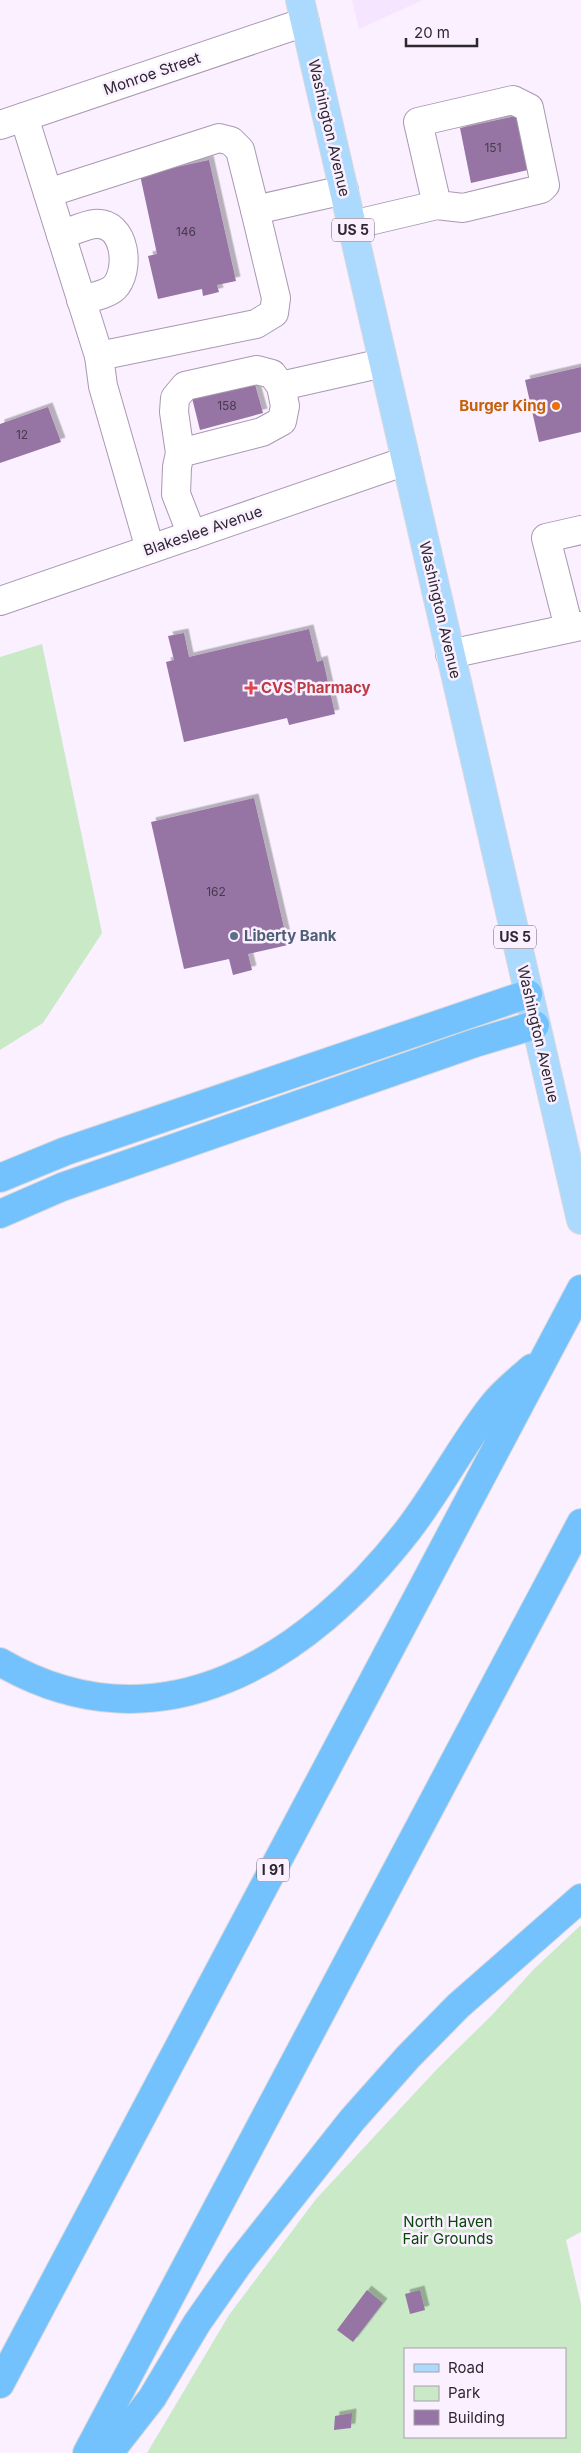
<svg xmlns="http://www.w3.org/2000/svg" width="581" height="2453" viewBox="0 0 581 2453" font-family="Inter,sans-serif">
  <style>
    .built { fill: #f6e5fe }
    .green { fill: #cae9c7; fill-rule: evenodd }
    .building { fill: #9674a5; filter: url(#shadow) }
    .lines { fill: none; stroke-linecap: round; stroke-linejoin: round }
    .minor-casing { stroke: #a999b0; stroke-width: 30 }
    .major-casing { stroke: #d9d8da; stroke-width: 30 }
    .highway-casing { stroke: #d9d8da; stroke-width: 30 }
    .minor { stroke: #fff; stroke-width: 28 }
    .major { stroke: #abdafe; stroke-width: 28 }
    .highway { stroke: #73c2fd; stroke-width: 28 }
    .food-dot { fill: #e8710a; stroke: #faf0ff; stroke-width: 2 }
    .health-dot { fill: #e0444e; stroke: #faf0ff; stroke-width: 2 }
    .service-dot { fill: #5c6f8a; stroke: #faf0ff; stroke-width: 2 }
    .labels { text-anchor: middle; stroke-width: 5; stroke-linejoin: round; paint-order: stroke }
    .number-label { font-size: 12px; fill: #473a4d }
    .shield { fill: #faf0ff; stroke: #6a636e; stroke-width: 1 }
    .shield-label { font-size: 14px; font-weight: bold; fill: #2d2730 }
    .street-label { font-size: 15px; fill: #2d2730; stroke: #faf0ff }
    .food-label { font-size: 15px; font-weight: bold; fill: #c56008; stroke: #faf0ff; text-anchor: end }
    .health-label { font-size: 15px; font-weight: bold; fill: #be3a42; stroke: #faf0ff; text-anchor: start }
    .service-label { font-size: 15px; font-weight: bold; fill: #4e5e75; stroke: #faf0ff; text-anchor: start }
    .park-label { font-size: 15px; fill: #084809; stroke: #faf0ff }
  </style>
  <defs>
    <filter id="shadow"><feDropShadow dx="4.5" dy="-4.5" stdDeviation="0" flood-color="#0004"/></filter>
  </defs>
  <rect width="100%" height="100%" fill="#faf0ff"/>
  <!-- built -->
  <polygon class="built" points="352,0 423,0 359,29"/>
  <!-- green -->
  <g class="green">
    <polygon points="42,644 102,933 43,1023 0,1050 0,657"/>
    <path d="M581,1925v307l-15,8 15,64v149h-434l82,-138 87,-116 122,-131 54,-53 42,-46zM405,2349h160v88h-160z"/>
  </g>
  <!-- building -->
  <g class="building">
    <polygon points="521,115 532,169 471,183 460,128"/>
    <polygon points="209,160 236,281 217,285 219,292 203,296 202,289 158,299 148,256 157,254 140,175"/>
    <polygon points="581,367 581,432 539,442 525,380"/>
    <polygon points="254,381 263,413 200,430 192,398"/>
    <polygon points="48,407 61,442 0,463 0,424"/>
    <polygon points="309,629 317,662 323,660 335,714 289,725 287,718 184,742 166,662 174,660 168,636 184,633 189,657"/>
    <polygon points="254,798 288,945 248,954 252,970 233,975 229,959 184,969 151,822"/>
    <polygon points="367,2290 383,2303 353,2342 337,2330"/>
    <polygon points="420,2290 425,2310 410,2314 405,2294"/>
    <polygon points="352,2413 351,2428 334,2430 335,2416"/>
  </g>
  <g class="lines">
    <!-- minor casing -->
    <g class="minor-casing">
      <g id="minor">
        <polyline points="24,117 99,356 256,324 274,313 276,298 255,210 344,190"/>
        <polyline points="0,125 305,22"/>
        <polyline points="48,193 219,138 231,141 240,150 255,210"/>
        <polyline points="352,225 437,205 463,208 541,189 545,185 529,108 513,100 418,122 437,205"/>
        <path d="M61,235c10,-3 23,-10 34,-11 31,-3 36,47 19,64 -8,7 -23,9 -33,12"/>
        <polyline points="99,356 103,386 150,549"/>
        <polyline points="281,386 383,363"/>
        <polyline points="180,453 262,432 282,421 285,406 281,386 272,374 257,370 185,386 175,398 174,412 180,453 177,467 176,494 192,535"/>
        <polyline points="0,601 406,461"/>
        <polyline points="569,628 546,538 581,530"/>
        <polyline points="450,654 581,626"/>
      </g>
    </g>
    <!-- major casing -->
    <g class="major-casing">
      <polyline id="major" points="300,0 581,1220"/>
    </g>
    <!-- highway casing -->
    <g class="highway-casing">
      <g id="highway">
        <polyline points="0,1178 66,1151 528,994"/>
        <polyline points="0,1214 62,1187 475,1043 535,1025"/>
        <path d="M0,1662c160,93 309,-4 408,-132 31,-40 54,-86 85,-125 11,-14 25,-25 39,-37"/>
        <polyline points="0,2384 581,1289"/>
        <polyline points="87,2453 581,1523"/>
        <polyline points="109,2453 152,2398 197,2323 239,2263 352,2120 408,2057 458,2006 581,1898"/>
      </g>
    </g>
    <!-- minor -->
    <use href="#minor" class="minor"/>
    <!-- major -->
    <use href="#major" class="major"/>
    <!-- highway -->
    <use href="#highway" class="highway"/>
  </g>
  <!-- markers -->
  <circle class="food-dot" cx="556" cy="406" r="5"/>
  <path class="health-dot" d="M248.5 680.5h5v5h5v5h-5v5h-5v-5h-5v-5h5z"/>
  <circle class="service-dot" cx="234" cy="936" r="5"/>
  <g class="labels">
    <!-- number labels -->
    <g class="number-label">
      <text x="493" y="152">151</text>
      <text x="186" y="236">146</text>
      <text x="227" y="410">158</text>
      <text x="22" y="439">12</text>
      <text x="216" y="896">162</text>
    </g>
    <!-- shield labels -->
    <g class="shield">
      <rect x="332" y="218.5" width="42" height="23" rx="4"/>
      <rect x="494" y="925.5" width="42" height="23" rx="4"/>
      <rect x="257" y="1858.5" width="32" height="23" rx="4"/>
    </g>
    <g class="shield-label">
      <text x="353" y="235">US 5</text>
      <text x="515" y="942">US 5</text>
      <text x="273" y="1875">I 91</text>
    </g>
    <!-- street labels -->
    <g class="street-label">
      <text transform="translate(152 74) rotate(-19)" y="5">Monroe Street</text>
      <text transform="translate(329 128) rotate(77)" y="5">Washington Avenue</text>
      <text transform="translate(203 531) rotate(-19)" y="5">Blakeslee Avenue</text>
      <text transform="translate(440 610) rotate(77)" y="5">Washington Avenue</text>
      <text transform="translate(538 1034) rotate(77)" y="5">Washington Avenue</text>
    </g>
    <!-- food labels -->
    <g class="food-label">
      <text x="546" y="411">Burger King</text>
    </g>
    <!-- health labels -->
    <g class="health-label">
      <text x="261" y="693">CVS Pharmacy</text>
    </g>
    <!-- service labels -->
    <g class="service-label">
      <text x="244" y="941">Liberty Bank</text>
    </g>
    <!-- park labels -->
    <g class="park-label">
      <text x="448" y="2227">North Haven<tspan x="448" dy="17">Fair Grounds</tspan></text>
    </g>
  </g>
  <!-- legend -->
  <rect x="404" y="2348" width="162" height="90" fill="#faf0ff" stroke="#a8a0ac"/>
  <rect x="414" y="2364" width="25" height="8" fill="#abdafe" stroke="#a8a0ac"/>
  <text x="448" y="2373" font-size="15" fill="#2d2730">Road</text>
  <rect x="414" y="2386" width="25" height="15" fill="#cae9c7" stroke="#a8a0ac"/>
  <text x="448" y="2398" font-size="15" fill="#2d2730">Park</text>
  <rect x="414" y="2410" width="25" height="15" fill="#9674a5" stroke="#a8a0ac"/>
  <text x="448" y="2423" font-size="15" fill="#2d2730">Building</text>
  <!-- scale -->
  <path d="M406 38v8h71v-8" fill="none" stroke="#2d2730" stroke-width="2.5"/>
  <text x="414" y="38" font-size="15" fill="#2d2730" stroke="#faf0ff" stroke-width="4" paint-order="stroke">20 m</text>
</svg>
